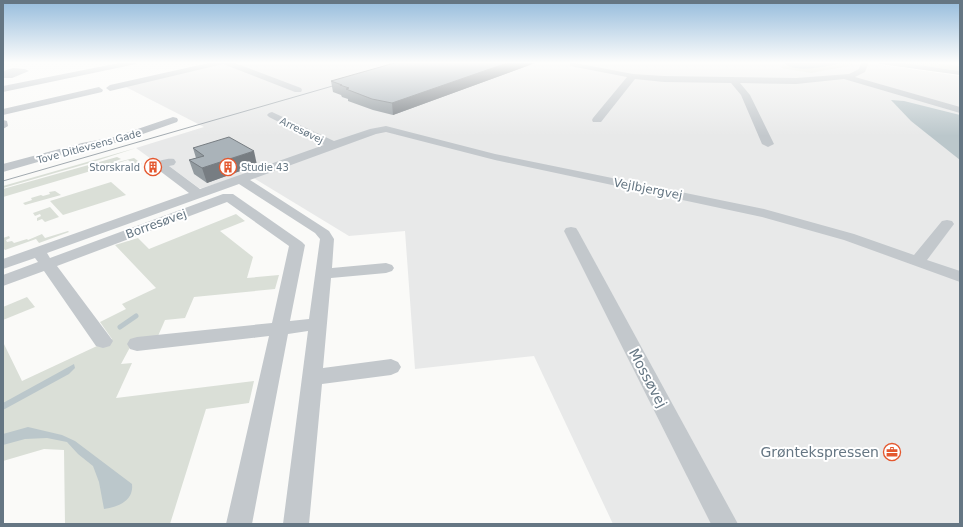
<svg xmlns="http://www.w3.org/2000/svg" width="963" height="527" viewBox="0 0 963 527" font-family="'DejaVu Sans',sans-serif">
  <style>
    .built { fill: #e8e9e9 }
    .green { fill: #dadfd7 }
    .water { fill: #bbc7cb }
    .lines { fill: none; stroke-linecap: round; stroke-linejoin: round }
    .stream { stroke: #bbc7cb; stroke-width: 5 }
    .minor { fill: #c3c8cc; fill-rule: evenodd }
    .tram { stroke: #a2aab0; stroke-width: 1 }
    .wall { fill: #929a9f }
    .shaded-wall { fill: #777d82 }
    .building { fill: #aab3b9; stroke: #777d82 }
    .labels { text-anchor: middle; stroke-width: 4; stroke-linejoin: round; paint-order: stroke }
    .far-street-label { font-size: 10px; fill: #657683; stroke: #fff }
    .far-poi-label { font-size: 10px; fill: #657683; stroke: #fff; text-anchor: end }
    .street-label { font-size: 12px; fill: #657683; stroke: #fff }
    .near-street-label { font-size: 14px; fill: #657683; stroke: #fff }
    .near-poi-label { font-size: 14px; fill: #657683; stroke: #fff; text-anchor: end }
  </style>
  <rect width="100%" height="100%" fill="#fafaf8"/>
  <!-- built -->
  <polygon class="built" points="227,62 861,62 960,76 960,524 613,524 534,356 415,369 405,231 349,236 247,174 202,188 199,188 169,166 158,164 136,148 204,127 124,86"/>
  <!-- green -->
  <g class="green">
    <polygon points="839,62 851,62 854,65 811,73 781,68 784,63 787,66 841,63"/>
    <polygon points="897,62 931,62 960,66 960,71"/>
    <polygon points="136,148 93,162 3,188 3,186"/>
    <polygon points="117,157 121,159 113,162 114,163 134,158 142,164 136,166 139,169 126,173 129,170 123,170 136,166 128,160 3,197 3,189"/>
    <polygon points="111,182 126,195 63,215 50,201"/>
    <polygon points="55,191 61,195 25,205 23,203 32,200 31,198 41,195 43,196 50,194 49,192"/>
    <polygon points="50,207 59,217 45,222 42,219 37,221 37,218 41,216 40,214 35,216 33,213"/>
    <polygon points="236,214 245,221 220,231 253,257 247,278 279,275 275,289 194,297 185,318 165,320 158,336 135,338 121,364 132,363 116,398 254,381 249,403 206,409 170,524 65,524 64,450 44,449 3,461 3,342 22,381 112,339 100,322 126,309 122,304 156,288 115,245 138,238 149,249"/>
    <polygon points="68,231 69,232 39,243 36,239 5,250 3,248 3,238 9,236 10,238 6,240 7,242 12,241 14,243 27,239 28,240 42,234 45,238"/>
    <polygon points="27,297 35,307 3,320 3,307"/>
  </g>
  <!-- water -->
  <g class="water">
    <path d="M786,62h53l3,1c-15,3 -46,11 -58,0z"/>
    <polygon points="891,100 904,101 960,115 960,160 911,121"/>
    <polygon points="74,364 75,368 69,374 3,410 3,403"/>
    <path d="M28,427l34,8 13,6 57,43c2,16 -13,23 -28,25l-5,-27 -6,-16 -15,-12 -11,-12 -20,-4 -22,1 -22,6v-11z"/>
  </g>
  <g class="lines">
    <!-- stream -->
    <polyline class="stream" points="120,327 136,316"/>
    <!-- minor -->
    <g class="minor">
      <polygon points="124,62 140,62 136,64 3,92 3,86"/>
      <polygon points="213,62 232,62 301,88 302,90 301,92 295,92 223,64 110,91 106,88 110,85"/>
      <polygon points="570,62 633,74 664,76 796,78 849,74 859,69 861,62 869,62 865,72 855,77 960,107 960,113 844,79 796,84 740,83 750,95 774,144 768,147 762,144 741,95 731,83 664,82 635,79 601,122 593,122 592,120 593,118 627,77 570,66"/>
      <polygon points="876,62 898,62 960,71 960,75 880,64"/>
      <polygon points="13,68 25,69 29,71 12,78 3,78 3,71"/>
      <polygon points="99,87 103,90 102,92 3,115 3,109"/>
      <path d="M272,112l62,29 36,-12 16,-3 109,28 269,55 90,25 60,21 28,-34 5,-1 5,1 2,3 -27,36 33,11v11l-116,-42 -82,-23 -267,-57 -109,-28 -10,2 -126,46 79,51 5,8 -2,29 54,-5 6,2 2,3 -2,3 -6,2 -55,5 -8,90 68,-9 7,3 3,5 -3,5 -7,3 -69,9 -13,140h-26l25,-193 -20,3 -36,190h-26l43,-188 -132,15 -7,-2 -3,-5 3,-5 7,-2 135,-14 17,-77 -62,-44 -170,64 56,75 -3,5 -7,2 -7,-2 -52,-75 -41,15v-11l35,-13 -3,-4 -32,11v-10l186,-66 -33,-25 -2,-3c4,-5 14,-7 20,-6l2,3 -2,3 -5,1 31,23 124,-44 -55,-28 -2,-2 2,-2zM239,184l76,49 5,6 -11,80 -19,2 15,-76 -3,-3 -69,-48h-10l-173,64 -3,-5z"/>
      <polygon points="173,117 177,118 178,120 177,122 120,142 83,149 3,172 3,164 82,143 114,137"/>
      <polygon points="3,120 7,121 8,126 3,129"/>
      <polygon points="571,227 576,228 578,231 738,524 711,524 564,231 566,228"/>
    </g>
    <!-- tram -->
    <polyline class="tram" points="3,181 343,83"/>
  </g>
  <!-- wall -->
  <g class="wall">
    <polygon points="535,63 393,115 373,110 348,101 348,99 342,97 341,95 333,92 331,81"/>
    <polygon points="193,148 257,165 207,183 194,174 189,160 196,158"/>
  </g>
  <!-- shaded-wall -->
  <g class="shaded-wall">
    <polygon points="510,62 535,62 535,63 393,115 392,103"/>
    <polygon points="254,151 257,165 207,183 202,168"/>
  </g>
  <!-- building -->
  <g class="building">
    <polygon points="398,62 510,62 392,103 372,99 346,89 349,88 340,85 342,85 331,81"/>
    <polygon points="229,137 254,151 202,168 189,160 204,156 193,148"/>
  </g>
  <!-- sky -->
  <linearGradient id="sky" x2="0" y2="1"><stop stop-color="#96bcdc"/><stop offset="0.46" stop-color="#fdfdfc"/><stop offset="1" stop-color="#fdfdfc" stop-opacity="0"/></linearGradient>
  <rect width="963" height="136" fill="url(#sky)"/>
  <!-- icons -->
  <defs>
    <g id="building-ring" transform="scale(0.9)"><circle r="9.5" fill="#fff" stroke="#e4572e" stroke-width="1.5"/><path d="M-4-6H4V6H1V3H-1V6H-4ZM-2.5-4.3h1.7v1.8h-1.7ZM.8-4.3h1.7v1.8H.8ZM-2.5-1h1.7V.8h-1.7ZM.8-1h1.7V.8H.8Z" fill="#e4572e"/></g>
    <g id="office-ring" transform="scale(0.9)"><circle r="9.5" fill="#fff" stroke="#e4572e" stroke-width="1.5"/><path d="M-6-3h4V-5.5h4V-3h4V5H-6ZM-1-4.5V-3h2v-1.5ZM-6 0V1H6V0Z" fill="#e4572e"/></g>
  </defs>
  <g fill-rule="evenodd">
    <use href="#building-ring" x="153" y="167"/>
    <use href="#building-ring" x="228" y="167"/>
    <use href="#office-ring" x="892" y="452"/>
  </g>
  <g class="labels">
    <!-- far-street labels -->
    <g class="far-street-label">
      <text transform="translate(302 130) rotate(26)" y="4">Arresøvej</text>
      <text transform="translate(89 146) rotate(-15)" y="4">Tove Ditlevsens Gade</text>
    </g>
    <!-- far-poi labels -->
    <g class="far-poi-label">
      <text x="140" y="171">Storskrald</text>
      <text x="241" y="171" text-anchor="start">Studie 43</text>
    </g>
    <!-- street labels -->
    <g class="street-label">
      <text transform="translate(648 189) rotate(11)" y="4">Vejlbjergvej</text>
      <text transform="translate(156 224) rotate(-20)" y="4">Borresøvej</text>
    </g>
    <!-- near-street labels -->
    <g class="near-street-label">
      <text transform="translate(648 378) rotate(62)" y="5">Mossøvej</text>
    </g>
    <!-- near-poi labels -->
    <g class="near-poi-label">
      <text x="879" y="457">Grøntekspressen</text>
    </g>
  </g>
  <!-- border -->
  <rect width="963" height="527" fill="none" stroke="#657683" stroke-width="8"/>
</svg>
